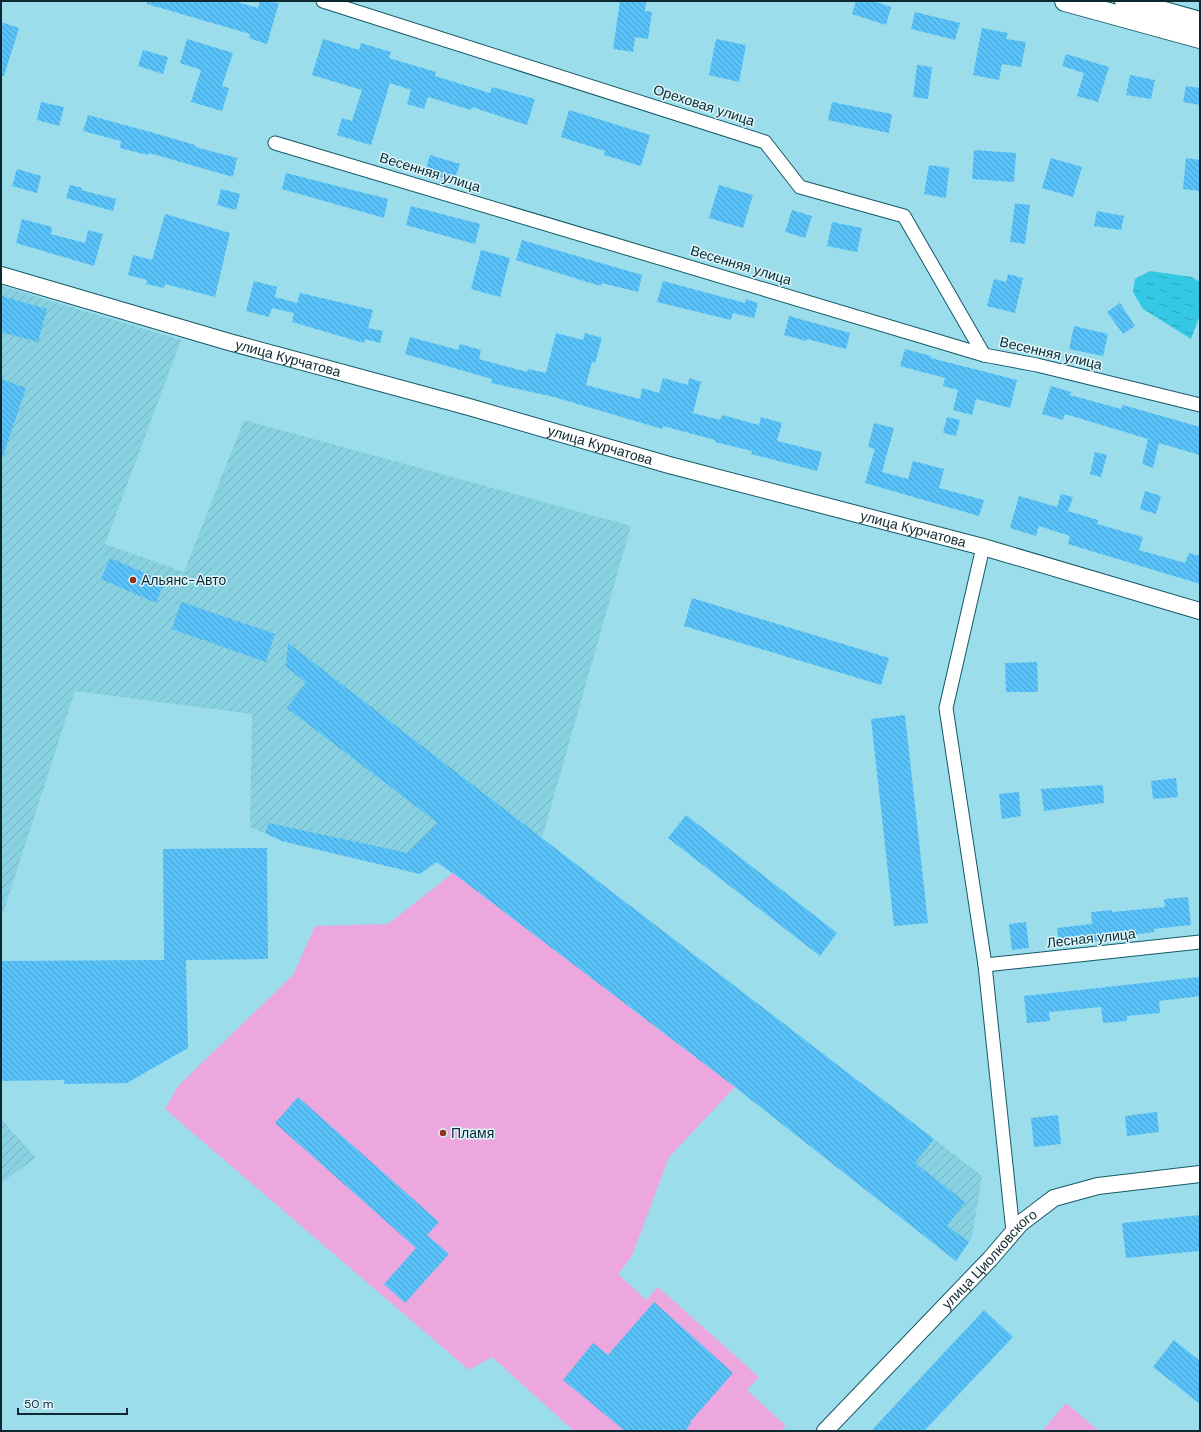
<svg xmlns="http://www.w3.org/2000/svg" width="1201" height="1432" viewBox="0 0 1201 1432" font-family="'DM Sans',sans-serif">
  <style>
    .industrial { fill: url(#industrial-furrows) }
    .pitch { fill: #eca8de }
    .water { fill: url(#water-ripples) }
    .building { fill: url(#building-back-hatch) }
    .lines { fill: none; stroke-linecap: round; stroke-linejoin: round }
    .minor-casing { stroke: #145966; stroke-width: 15 }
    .tertiary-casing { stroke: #145966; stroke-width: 18 }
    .primary-casing { stroke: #145966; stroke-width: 22 }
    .minor { stroke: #fff; stroke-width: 13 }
    .tertiary { stroke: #fff; stroke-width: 16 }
    .primary { stroke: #fff; stroke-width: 20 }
    .poi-dot { fill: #99301a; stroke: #ddf6fc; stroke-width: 1.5 }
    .labels { text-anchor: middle; stroke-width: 3; stroke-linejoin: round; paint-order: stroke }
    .street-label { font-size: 14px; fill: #0d282e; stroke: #ddf6fc }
    .poi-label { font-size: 14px; fill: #0d282e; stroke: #ddf6fc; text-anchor: start }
  </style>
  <defs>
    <pattern id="industrial-furrows" width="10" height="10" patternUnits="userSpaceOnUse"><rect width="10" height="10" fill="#87d1e1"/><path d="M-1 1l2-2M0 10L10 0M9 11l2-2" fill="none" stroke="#73b3c1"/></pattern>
    <pattern id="water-ripples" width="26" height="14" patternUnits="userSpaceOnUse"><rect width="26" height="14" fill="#34c8e4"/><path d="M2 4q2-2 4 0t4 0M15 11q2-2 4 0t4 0" fill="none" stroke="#2aa2b9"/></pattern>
    <pattern id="building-back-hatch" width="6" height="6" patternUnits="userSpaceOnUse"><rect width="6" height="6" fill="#58c2f9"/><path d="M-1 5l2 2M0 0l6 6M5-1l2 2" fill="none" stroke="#479eca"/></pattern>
  </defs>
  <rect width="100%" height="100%" fill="#9cddec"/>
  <!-- industrial -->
  <g class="industrial">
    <polygon points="1,286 181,340 105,544 184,572 244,420 631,526 542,838 982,1176 972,1237 956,1261 735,1087 453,873 437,862 420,874 282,841 250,827 252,714 75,691 3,913 1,912"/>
    <polygon points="1,1119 36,1158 1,1183"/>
  </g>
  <!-- pitch -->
  <g class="pitch">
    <polygon points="453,873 735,1087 669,1157 632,1256 618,1274 646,1300 658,1287 759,1377 747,1390 786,1426 781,1431 574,1431 492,1357 469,1370 165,1109 178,1086 293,975 315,926 388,924"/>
    <polygon points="1066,1403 1099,1431 1042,1431"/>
  </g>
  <!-- water -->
  <polygon class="water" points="1150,271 1192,277 1200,282 1200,315 1191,339 1143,309 1133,292 1135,279"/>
  <!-- building -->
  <g class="building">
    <polygon points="147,1 234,1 258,8 260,1 279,3 267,44 249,38 250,34 147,4"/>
    <polygon points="620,1 646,1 645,11 652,12 648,39 635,37 633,52 613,49"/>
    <polygon points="856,1 873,1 891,7 886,25 852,14"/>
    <polygon points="915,12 960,23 955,40 911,29"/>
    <polygon points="1,22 19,28 4,76 1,76"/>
    <polygon points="982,28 1008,33 1006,39 1026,42 1021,67 1002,64 999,80 973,75"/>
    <polygon points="187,39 233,53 222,86 229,88 222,111 191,102 201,70 180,63"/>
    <polygon points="323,39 359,50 361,43 391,52 389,58 436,72 435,76 490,93 492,87 535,99 527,125 472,107 471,110 428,97 424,109 407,104 411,90 390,83 371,145 337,135 342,118 352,121 362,90 312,75"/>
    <polygon points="716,39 746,45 739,82 709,75"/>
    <polygon points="143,50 168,57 163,74 138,66"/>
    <polygon points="1066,54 1109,67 1098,102 1077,96 1084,73 1062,66"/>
    <polygon points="917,65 932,67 928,99 913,97"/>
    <polygon points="1130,75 1155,80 1151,99 1126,95"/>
    <polygon points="1186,86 1200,88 1200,105 1183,102"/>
    <polygon points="41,102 64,107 59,126 37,120"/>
    <polygon points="832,102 892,114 889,133 828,120"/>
    <polygon points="569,110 650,135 641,166 604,155 605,151 561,137"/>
    <polygon points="88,115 154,133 195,145 195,147 237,158 233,177 149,153 148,155 120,148 121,141 83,131"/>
    <polygon points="974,150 1016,153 1014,182 972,179"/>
    <polygon points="430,155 460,164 454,181 425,172"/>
    <polygon points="1051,158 1082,167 1073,197 1042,188"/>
    <polygon points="1186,158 1200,160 1200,191 1183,189"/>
    <polygon points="929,165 949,168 946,198 924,194"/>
    <polygon points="17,169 41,176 37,193 12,186"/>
    <polygon points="286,173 388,199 384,218 282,189"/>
    <polygon points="70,185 82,188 81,190 116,199 113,211 66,198"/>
    <polygon points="719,185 753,195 743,228 709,218"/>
    <polygon points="221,189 240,194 236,210 217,205"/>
    <polygon points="1015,203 1030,205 1025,244 1010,242"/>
    <polygon points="411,206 480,224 475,244 406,225"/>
    <polygon points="792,210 812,216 805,238 785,232"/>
    <polygon points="1097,211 1124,216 1121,230 1094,226"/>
    <polygon points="165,214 230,233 215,297 165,284 164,288 146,284 147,280 128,275 133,255 152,260"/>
    <polygon points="22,219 52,227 51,234 85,243 88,230 103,234 94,266 16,243"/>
    <polygon points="832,222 862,228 857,252 827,246"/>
    <polygon points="522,240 642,275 638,292 602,283 601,286 584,281 516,260"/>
    <polygon points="481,250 510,258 500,297 471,289"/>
    <polygon points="1008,274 1023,278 1015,313 987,306 994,279 1006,282"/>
    <polygon points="254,281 277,287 275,297 297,303 300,293 373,310 368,328 383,331 380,343 365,339 364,343 292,322 294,313 272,308 269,317 246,311"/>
    <polygon points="663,281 745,303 746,299 758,303 754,318 733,313 731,320 657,302"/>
    <polygon points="1,296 47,309 38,342 1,332"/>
    <polygon points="1120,303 1135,326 1123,334 1107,312"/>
    <polygon points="789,316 850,333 846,349 807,339 806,341 784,335"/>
    <polygon points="1074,326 1108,334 1103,356 1069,349"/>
    <polygon points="556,333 583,340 585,333 602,338 595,363 592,362 586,385 640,399 642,388 659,393 663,378 688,385 689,378 701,382 693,413 720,420 722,415 759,425 761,417 782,423 777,441 822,452 817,471 751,454 752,451 715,442 715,440 663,426 662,429 554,397 491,383 492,379 405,354 410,337 458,350 460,344 481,350 479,359 527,372 528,369 546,373"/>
    <polygon points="905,349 931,356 931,358 1017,380 1010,408 976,399 972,415 953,410 958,390 943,386 945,378 900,366"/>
    <polygon points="1,379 26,388 3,456 1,456"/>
    <polygon points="1051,386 1071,392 1070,395 1121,409 1123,405 1200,427 1200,455 1159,443 1153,468 1142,464 1148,439 1065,414 1063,420 1042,414"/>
    <polygon points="947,417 960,420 956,436 943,433"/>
    <polygon points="874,423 894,428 882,472 908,479 913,461 944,469 939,488 984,500 979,516 865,483 875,449 868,447"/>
    <polygon points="1095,452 1107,455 1101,477 1090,474"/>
    <polygon points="1145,491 1161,496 1156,514 1140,509"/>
    <polygon points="1061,494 1073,497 1068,511 1098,520 1097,524 1143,537 1139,550 1185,563 1189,553 1200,556 1200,584 1068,544 1070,536 1039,526 1036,536 1010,528 1019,496 1057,507"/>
    <polygon points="110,558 165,582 156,603 101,579"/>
    <polygon points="692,598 889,658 881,685 684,626"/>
    <polygon points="181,602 275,634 266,662 172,629"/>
    <polygon points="288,643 934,1139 915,1163 965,1202 947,1226 969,1242 956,1261 735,1087 453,873 436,862 420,874 282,841 265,833 269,823 407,853 438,823 287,708 306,682 286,667"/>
    <polygon points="1037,662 1038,692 1006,692 1005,663"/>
    <polygon points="905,715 928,923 894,926 871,719"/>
    <polygon points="1176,778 1178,797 1153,799 1151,781"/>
    <polygon points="1103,785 1104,803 1044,811 1041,789"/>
    <polygon points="1019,792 1021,816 1002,819 999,794"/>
    <polygon points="686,815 837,933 820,956 668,838"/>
    <polygon points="267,848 268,959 186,960 188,1048 127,1083 64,1084 64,1080 1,1081 1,961 164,960 163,849"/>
    <polygon points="1188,897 1191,925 1154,929 1154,932 1115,937 1115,939 1094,941 1094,938 1059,942 1057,928 1092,924 1091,912 1112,910 1112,912 1165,907 1164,899"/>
    <polygon points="1026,922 1029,948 1012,950 1009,924"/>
    <polygon points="1199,977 1200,996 1159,1001 1160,1013 1127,1016 1127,1021 1103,1023 1101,1007 1049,1012 1050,1021 1027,1023 1024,996"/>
    <polygon points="298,1097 439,1222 427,1235 449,1254 405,1303 384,1284 416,1248 275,1123"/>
    <polygon points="1157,1112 1159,1132 1127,1136 1125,1116"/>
    <polygon points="1058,1115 1061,1144 1034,1147 1031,1118"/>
    <polygon points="1200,1215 1200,1251 1126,1258 1122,1223"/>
    <polygon points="654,1302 733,1373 690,1422 691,1423 685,1431 625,1431 563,1380 593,1343 608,1355"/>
    <polygon points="984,1310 1013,1337 924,1431 871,1431"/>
    <polygon points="1174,1340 1200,1361 1200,1404 1153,1367"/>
  </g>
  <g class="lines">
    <!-- minor casing -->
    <g class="minor-casing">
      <g id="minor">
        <polyline points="323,1 765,142 800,187 904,216 984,355"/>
        <polyline points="275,143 984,355 1037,365 1200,405"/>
        <polyline points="983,547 946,708 985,965 1013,1232"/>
        <polyline points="985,965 1200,942"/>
      </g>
    </g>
    <!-- tertiary casing -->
    <g class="tertiary-casing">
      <g id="tertiary">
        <path id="s1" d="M1,275l228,67 240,65 200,58 314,82 217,64"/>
        <path id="s2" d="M825,1431l165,-172 31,-36 33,-25 44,-12 102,-12"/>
      </g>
    </g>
    <!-- primary casing -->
    <g class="primary-casing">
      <g id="primary">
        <polyline points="1065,1 1200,38"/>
        <polyline points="1125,1 1200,22"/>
      </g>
    </g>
    <!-- minor -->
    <use href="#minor" class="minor"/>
    <!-- tertiary -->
    <use href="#tertiary" class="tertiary"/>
    <!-- primary -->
    <use href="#primary" class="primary"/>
  </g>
  <!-- markers -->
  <g class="poi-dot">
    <circle cx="133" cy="580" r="4"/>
    <circle cx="443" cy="1133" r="4"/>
  </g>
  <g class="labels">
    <!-- street labels -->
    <g class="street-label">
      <text transform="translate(704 105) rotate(18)" y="5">Ореховая улица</text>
      <text transform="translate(430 172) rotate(17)" y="5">Весенняя улица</text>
      <text transform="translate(741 265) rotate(17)" y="5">Весенняя улица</text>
      <text transform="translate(1051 353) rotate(13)" y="5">Весенняя улица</text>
      <text dy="5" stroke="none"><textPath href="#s1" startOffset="299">улица Курчатова</textPath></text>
      <text dy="5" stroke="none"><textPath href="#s1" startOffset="623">улица Курчатова</textPath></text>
      <text dy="5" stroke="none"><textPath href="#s1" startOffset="947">улица Курчатова</textPath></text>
      <text transform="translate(1091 938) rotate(-6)" y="5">Лесная улица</text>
      <text dy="5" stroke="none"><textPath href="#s2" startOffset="238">улица Циолковского</textPath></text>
    </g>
    <!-- poi labels -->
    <g class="poi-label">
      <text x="141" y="585">Альянс-Авто</text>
      <text x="451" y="1138">Пламя</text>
    </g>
  </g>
  <!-- border -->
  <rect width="1201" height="1432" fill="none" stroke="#0d282e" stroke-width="4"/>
  <!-- scale -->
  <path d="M18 1408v6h109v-6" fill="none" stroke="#0d282e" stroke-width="2"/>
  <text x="24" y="1408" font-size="12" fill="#0d282e" stroke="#ddf6fc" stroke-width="3" paint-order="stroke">50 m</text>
</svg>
